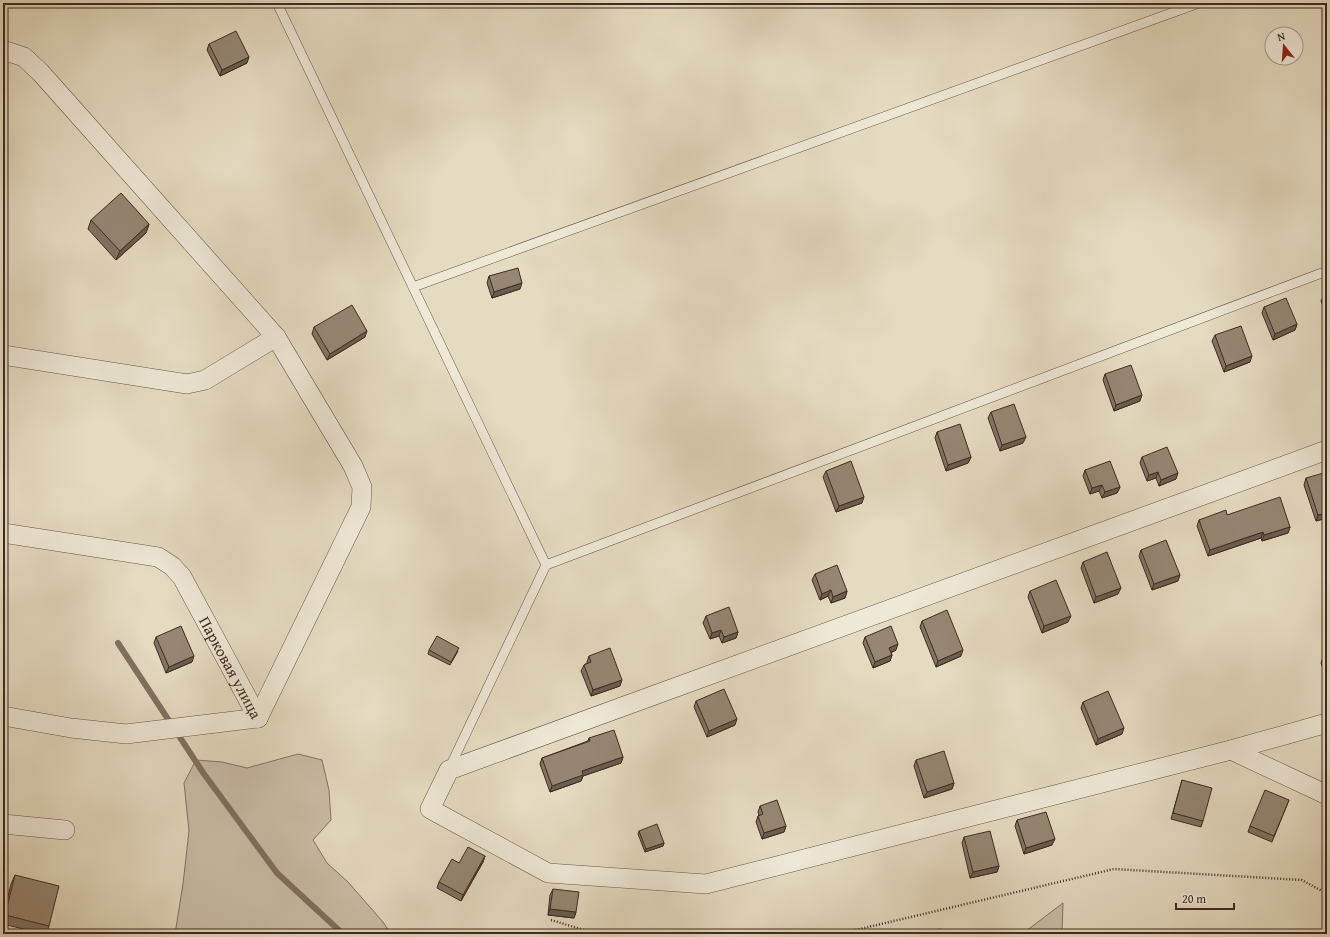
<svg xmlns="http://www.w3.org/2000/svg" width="1330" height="937" viewBox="0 0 1330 937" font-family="'Gentium Book Plus',serif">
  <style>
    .green { fill: #c9bda6; stroke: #847464 }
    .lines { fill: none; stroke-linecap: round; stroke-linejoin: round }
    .stream { stroke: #817161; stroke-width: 6 }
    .service-casing { stroke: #685749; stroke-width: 10 }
    .minor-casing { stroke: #685749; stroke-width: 20 }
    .path { stroke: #3f2b21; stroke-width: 2.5; stroke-dasharray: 1 2; stroke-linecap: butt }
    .service { stroke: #eee8d7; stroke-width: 9 }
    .minor { stroke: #eee8d7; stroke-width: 19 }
    .wall { fill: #807464; stroke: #3f2b21 }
    .shaded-wall { fill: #685e51; stroke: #3f2b21 }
    .building { fill: #958774; stroke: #3f2b21 }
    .labels { text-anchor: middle; stroke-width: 3; stroke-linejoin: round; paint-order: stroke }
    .street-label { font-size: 16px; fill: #3f2b21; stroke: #eee8d7 }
  </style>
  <rect width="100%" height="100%" fill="#e5dbc1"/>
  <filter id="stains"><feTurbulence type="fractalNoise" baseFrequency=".005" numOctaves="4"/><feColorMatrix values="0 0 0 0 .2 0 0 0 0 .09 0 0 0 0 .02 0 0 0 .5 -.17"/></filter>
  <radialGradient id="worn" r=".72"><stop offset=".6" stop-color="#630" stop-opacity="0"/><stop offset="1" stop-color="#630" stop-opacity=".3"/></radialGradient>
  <!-- green -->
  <g class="green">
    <polygon points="298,754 322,760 329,790 331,820 313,840 327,863 348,882 383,922 391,934 175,934 183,884 189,831 184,783 196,760 222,762 247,768"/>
    <polygon points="1063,903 1062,934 1022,934"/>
    <polygon points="938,929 984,934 933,934"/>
  </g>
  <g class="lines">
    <!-- stream -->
    <polyline class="stream" points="118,643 204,774 277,873 343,934"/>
    <!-- service casing -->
    <g class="service-casing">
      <g id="service">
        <polyline points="277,3 546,565 449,769"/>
        <polyline points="413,287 1199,3"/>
        <polyline points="546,565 1327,271"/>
      </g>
    </g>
    <!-- minor casing -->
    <g class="minor-casing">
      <g id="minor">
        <polyline points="3,50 24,57 41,73 276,337 353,466 362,487 361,507 258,718"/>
        <polyline points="3,355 187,384 205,380 276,337"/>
        <polyline points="1327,450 449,770 430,809 548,873 706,884 1231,750 1327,723"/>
        <path id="s1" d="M3,533l155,24 14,9 10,11 76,141"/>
        <polyline points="3,716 71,728 126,734 258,718"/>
        <polyline points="1231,750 1327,795"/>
        <polyline points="3,824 65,830"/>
      </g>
    </g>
    <!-- path -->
    <g class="path">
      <polyline points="551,920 597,934"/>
      <polyline points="817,934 843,933 1114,869 1302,880 1327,894"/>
    </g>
    <!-- service -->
    <use href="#service" class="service"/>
    <!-- minor -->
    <use href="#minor" class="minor"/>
  </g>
  <!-- wall -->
  <g class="wall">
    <polygon points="209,44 247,63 220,76 207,50"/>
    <polygon points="91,220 149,224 146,233 116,260 88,229"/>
    <polygon points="489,276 520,289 492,298 487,283"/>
    <polygon points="1327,294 1327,316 1321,301 1324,295"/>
    <polygon points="1264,307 1297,324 1295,330 1273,340 1262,313"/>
    <polygon points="314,327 365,337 327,360 312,334"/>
    <polygon points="1215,335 1250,362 1224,372 1212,341"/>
    <polygon points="1105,374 1140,401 1114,411 1103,380"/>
    <polygon points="991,412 1023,443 1000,451 988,418"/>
    <polygon points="937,432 971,457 968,463 946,471 935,438"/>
    <polygon points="1142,457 1176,479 1159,486 1156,478 1147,481 1140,463"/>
    <polygon points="1085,470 1120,487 1117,493 1102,498 1099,491 1090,494 1083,476"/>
    <polygon points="826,471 862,503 836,512 823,477"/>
    <polygon points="1306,478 1327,518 1316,521 1304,485"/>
    <polygon points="1227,515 1290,527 1288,533 1262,541 1261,538 1208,556 1197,526 1199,520"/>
    <polygon points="1141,550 1178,581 1152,590 1139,556"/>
    <polygon points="1083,562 1118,594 1094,603 1081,568"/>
    <polygon points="815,574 847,591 845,598 831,603 828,596 820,600 812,580"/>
    <polygon points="1030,591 1068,622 1042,633 1028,597"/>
    <polygon points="706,616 738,632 736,638 722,643 719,636 710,639 703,623"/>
    <polygon points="922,621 961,656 936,667 920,627"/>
    <polygon points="156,637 192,662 166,673 154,643"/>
    <polygon points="865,637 896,650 891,653 892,655 890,661 873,668 863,643"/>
    <polygon points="429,650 458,651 450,665 428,654"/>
    <polygon points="1327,655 1327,679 1321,663 1323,657"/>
    <polygon points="589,656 620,686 591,696 581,671 584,665 587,663 587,662"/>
    <polygon points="696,701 735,725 707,737 694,707"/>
    <polygon points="1083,702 1122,734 1096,745 1081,708"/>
    <polygon points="589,738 623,757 621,763 583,776 581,781 550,792 540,764 542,758 588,741"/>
    <polygon points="916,760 954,783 952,789 924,798 914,766"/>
    <polygon points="1182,780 1203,821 1201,827 1171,819"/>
    <polygon points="1289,800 1272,842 1248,832 1250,826"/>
    <polygon points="760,806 786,826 784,832 762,839 756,822 758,816 759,815 758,812"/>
    <polygon points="1017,820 1052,845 1024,854 1015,826"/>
    <polygon points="639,831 664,843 663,846 645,852 638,834"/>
    <polygon points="964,837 999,866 997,872 970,878 962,843"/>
    <polygon points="485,856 483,862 461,901 437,888 439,882 459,863"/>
    <polygon points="15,875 49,926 46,934 44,934 3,924 3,918 11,884"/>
    <polygon points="553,889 576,912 574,918 548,915 550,895"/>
  </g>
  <!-- shaded-wall -->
  <g class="shaded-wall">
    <polygon points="249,57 247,63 220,76 222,70"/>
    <polygon points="149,224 146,233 116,260 120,251"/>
    <polygon points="522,283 520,289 492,298 494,292"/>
    <polygon points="1297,324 1295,330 1273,340 1275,334"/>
    <polygon points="367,331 365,337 327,360 330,354"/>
    <polygon points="1252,356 1250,362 1224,372 1226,366"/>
    <polygon points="1142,395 1140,401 1114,411 1116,405"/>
    <polygon points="1026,437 1023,443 1000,451 1002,445"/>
    <polygon points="971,457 968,463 946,471 948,465"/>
    <polygon points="1158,472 1156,478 1147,481 1149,475"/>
    <polygon points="1178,473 1176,479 1159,486 1161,480"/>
    <polygon points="1102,485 1099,491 1090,494 1092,488"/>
    <polygon points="1120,487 1117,493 1102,498 1105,492"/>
    <polygon points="864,497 862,503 836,512 839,506"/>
    <polygon points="1327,513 1327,518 1316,521 1318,515"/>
    <polygon points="1290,527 1288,533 1262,541 1264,535"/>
    <polygon points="1263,532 1261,538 1208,556 1210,550"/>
    <polygon points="1180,575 1178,581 1152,590 1154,584"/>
    <polygon points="1121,588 1118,594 1094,603 1096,597"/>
    <polygon points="831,590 828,596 820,600 822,594"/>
    <polygon points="847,591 845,598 831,603 833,597"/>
    <polygon points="1071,616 1068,622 1042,633 1044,626"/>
    <polygon points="721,630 719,636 710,639 712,633"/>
    <polygon points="738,632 736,638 722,643 724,637"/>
    <polygon points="898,644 896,650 887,654 889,648"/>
    <polygon points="963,650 961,656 936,667 938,661"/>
    <polygon points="892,655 890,661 873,668 875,662"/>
    <polygon points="194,656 192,662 166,673 169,667"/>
    <polygon points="622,680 620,686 591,696 593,690"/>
    <polygon points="737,719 735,725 707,737 709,731"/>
    <polygon points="1124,728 1122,734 1096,745 1098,739"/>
    <polygon points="623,757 621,763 583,776 581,781 550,792 552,786 582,771"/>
    <polygon points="954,783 952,789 924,798 927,792"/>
    <polygon points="786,826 784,832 762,839 764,833"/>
    <polygon points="1055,839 1052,845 1024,854 1026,848"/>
    <polygon points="664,843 663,846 645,852 646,849"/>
    <polygon points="485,856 483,862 461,901 463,895"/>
    <polygon points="999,866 997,872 970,878 973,872"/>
    <polygon points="550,909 576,912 574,918 548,915"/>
  </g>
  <!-- building -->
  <g class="building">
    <polygon points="236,31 249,57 222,70 209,44"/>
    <polygon points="121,193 149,224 120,251 91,220"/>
    <polygon points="518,268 522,283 494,292 489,276"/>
    <polygon points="1327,294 1327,304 1324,295"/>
    <polygon points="1286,298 1297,324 1275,334 1264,307"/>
    <polygon points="352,305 367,331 330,354 314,327"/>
    <polygon points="1241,326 1252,356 1226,366 1215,335"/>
    <polygon points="1131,365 1142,395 1116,405 1105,374"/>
    <polygon points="1014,404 1026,437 1002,445 991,412"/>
    <polygon points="960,424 971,457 948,465 937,432"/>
    <polygon points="1167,447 1178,473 1161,480 1158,472 1149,475 1142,457"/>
    <polygon points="851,461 864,497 839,506 826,471"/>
    <polygon points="1110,461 1120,487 1105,492 1102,485 1092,488 1085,470"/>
    <polygon points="1327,472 1327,513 1318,515 1306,478"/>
    <polygon points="1280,497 1290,527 1264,535 1263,532 1210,550 1199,520 1226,510 1227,515"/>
    <polygon points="1166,540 1180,575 1154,584 1141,550"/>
    <polygon points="1107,552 1121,588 1096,597 1083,562"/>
    <polygon points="837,565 847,591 833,597 831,590 822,594 815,574"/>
    <polygon points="1056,580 1071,616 1044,626 1030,591"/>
    <polygon points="729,607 738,632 724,637 721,630 712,633 706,616"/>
    <polygon points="947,610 963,650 938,661 922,621"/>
    <polygon points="181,626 194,656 169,667 156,637"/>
    <polygon points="891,626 898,644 889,648 892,655 875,662 865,637"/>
    <polygon points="437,636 459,648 451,662 429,650"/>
    <polygon points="610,648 622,680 593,690 584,665 591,662 589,656"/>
    <polygon points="1327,655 1327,667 1323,657"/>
    <polygon points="724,689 737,719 709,731 696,701"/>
    <polygon points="1108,691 1124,728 1098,739 1083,702"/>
    <polygon points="614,730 623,757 582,771 583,775 552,786 542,758 590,741 589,738"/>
    <polygon points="944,751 954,783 927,792 916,760"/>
    <polygon points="1182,780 1212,788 1203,821 1173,813"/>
    <polygon points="1265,790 1289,800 1274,836 1250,826"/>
    <polygon points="777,800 786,826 764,833 758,816 763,814 760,806"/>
    <polygon points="1046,812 1055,839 1026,848 1017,820"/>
    <polygon points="657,824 664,843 646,849 639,831"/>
    <polygon points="990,831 999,866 973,872 964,837"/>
    <polygon points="468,847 485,856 463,895 439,882 452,859 459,863"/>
    <polygon points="15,875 59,886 49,926 5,915"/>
    <polygon points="553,889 579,892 576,912 550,909"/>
  </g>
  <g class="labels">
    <!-- street labels -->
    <g class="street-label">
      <text dy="6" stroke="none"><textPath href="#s1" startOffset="291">Парковая улица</textPath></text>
    </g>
  </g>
  <!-- margin -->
  <rect width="1330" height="937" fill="none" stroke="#e5dbc1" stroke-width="16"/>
  <rect x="4" y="4" width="1322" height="929" fill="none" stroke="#3f2b21" stroke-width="2"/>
  <rect x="8" y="8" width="1314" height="921" fill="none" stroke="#3f2b21"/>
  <!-- north arrow -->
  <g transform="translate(1284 46) rotate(343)"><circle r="19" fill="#eee8d7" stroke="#a89c8e"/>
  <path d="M0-3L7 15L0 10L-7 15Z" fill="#8f2418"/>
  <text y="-6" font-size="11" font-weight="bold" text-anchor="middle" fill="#3f2b21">N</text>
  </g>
  <!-- scale -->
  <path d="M1176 903v6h58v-6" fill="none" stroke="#3f2b21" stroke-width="2"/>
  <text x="1182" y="903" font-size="12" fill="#3f2b21" stroke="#eee8d7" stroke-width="3" paint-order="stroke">20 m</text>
  <rect width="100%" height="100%" filter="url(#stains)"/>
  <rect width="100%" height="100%" fill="url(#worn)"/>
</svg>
